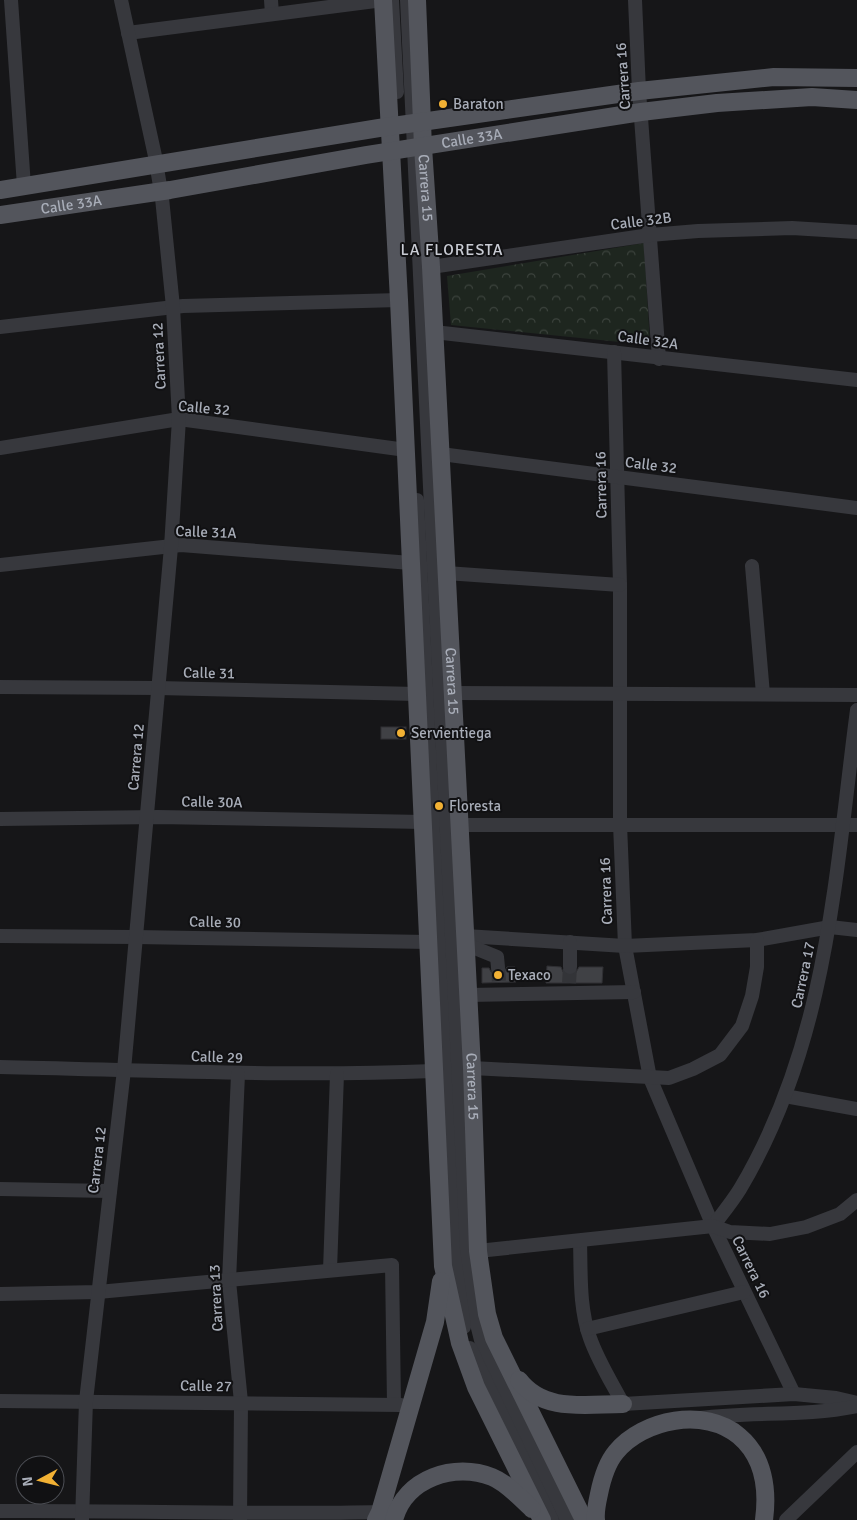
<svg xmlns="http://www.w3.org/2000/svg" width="857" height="1520" viewBox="0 0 857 1520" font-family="Signika,sans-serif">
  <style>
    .park { fill: url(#park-crowns) }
    .building { fill: #404145; stroke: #303034 }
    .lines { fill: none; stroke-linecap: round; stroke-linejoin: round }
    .minor-tunnel { stroke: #333438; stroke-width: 14; stroke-dasharray: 14 7; stroke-linecap: butt }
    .minor { stroke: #37383d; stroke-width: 14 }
    .major { stroke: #53555c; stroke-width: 18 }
    .poi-dot { fill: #f2b134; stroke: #111113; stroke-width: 2 }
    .labels { text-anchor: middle; stroke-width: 4; stroke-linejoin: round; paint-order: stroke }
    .street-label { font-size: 15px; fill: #a8adb8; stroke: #111113 }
    .poi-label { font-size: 15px; fill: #a8adb8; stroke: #111113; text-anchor: start }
    .neighbourhood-label { font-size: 16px; letter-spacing: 1px; fill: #c9ccd4; stroke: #111113 }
  </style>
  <defs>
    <pattern id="park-crowns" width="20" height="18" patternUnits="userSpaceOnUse" patternTransform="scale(1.25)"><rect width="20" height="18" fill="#1e261f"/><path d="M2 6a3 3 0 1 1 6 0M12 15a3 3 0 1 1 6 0" fill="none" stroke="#3c433d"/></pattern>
  </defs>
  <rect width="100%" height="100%" fill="#161618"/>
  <!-- park -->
  <polygon class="park" points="644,243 650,345 451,325 447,276"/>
  <!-- building -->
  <g class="building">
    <rect x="381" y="727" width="25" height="12"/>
    <polygon points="547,966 561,967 563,972 570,976 575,974 579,967 603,967 602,983 546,983"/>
    <polygon points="507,967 515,967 516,982 482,983 482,968 489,968 491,972 498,976 503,974"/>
  </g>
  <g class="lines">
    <!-- minor-tunnel -->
    <g class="minor-tunnel">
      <polyline points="498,967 499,982"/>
      <polyline points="569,983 570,967"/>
    </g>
    <!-- minor -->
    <g class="minor">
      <polyline points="11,0 24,186"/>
      <polyline points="271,0 272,14"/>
      <polyline points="392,0 397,92"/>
      <polyline points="407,0 466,1249 475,1316 482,1344 567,1520"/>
      <polyline points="635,0 639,91 659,359"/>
      <polyline points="128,33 383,0"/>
      <polyline points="431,267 650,235 698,231 792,228 857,232"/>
      <polyline points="0,327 183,306 399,300"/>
      <polyline points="434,332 857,380"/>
      <polyline points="614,352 620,585 620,824 625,946 650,1078 713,1226 794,1394"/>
      <polyline points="0,448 179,419 406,450"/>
      <polyline points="441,454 857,508"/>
      <polyline points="417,500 453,1250 464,1327"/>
      <polyline points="0,565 181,545 411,563"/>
      <polyline points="752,566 763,694"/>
      <polyline points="446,573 620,585"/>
      <polyline points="0,687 158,688 417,694"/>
      <polyline points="453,693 857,695"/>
      <polyline points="0,819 158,817 423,822"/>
      <polyline points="459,825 857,825"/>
      <polyline points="0,936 135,937 428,942"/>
      <polyline points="465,936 625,946 757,940 830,927 857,930"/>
      <polyline points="570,942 570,967"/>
      <polyline points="465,944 497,957 498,967"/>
      <polyline points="468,995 634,992"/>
      <path d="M0,1067c145,3 288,10 433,4"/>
      <polyline points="472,1068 669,1078 693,1069 720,1055 742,1026 752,996 757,967 757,940"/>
      <polyline points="238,1074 229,1281 241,1402 240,1520"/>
      <polyline points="785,1096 857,1109"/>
      <polyline points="0,1189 110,1191"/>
      <path d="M713,1226c9,-12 19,-24 27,-37 88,-148 95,-313 117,-479"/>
      <path d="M580,1241c1,32 -1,67 10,97 8,23 22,45 33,66l171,-10 42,4 21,5"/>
      <polyline points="478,1251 713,1226 730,1232 770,1234 806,1227 840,1214 857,1200"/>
      <polyline points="330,1270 337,1074"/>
      <polyline points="0,1294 98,1292 392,1265 394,1404"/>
      <polyline points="587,1329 744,1292"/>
      <polyline points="470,1348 552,1520"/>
      <polyline points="0,1401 401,1405"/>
      <path d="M700,1418c52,-7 105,-1 157,-12"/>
      <path d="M0,1511c127,-1 253,4 380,1"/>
      <polyline points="82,1520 86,1401 124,1070 171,547 179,419 173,307 162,198 155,156 121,0"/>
      <polyline points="786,1520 857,1452"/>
    </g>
    <!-- major -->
    <g class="major">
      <polyline points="383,0 399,300 443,1266 460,1343 476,1387 542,1520"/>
      <path id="s1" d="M417,0l6,147 8,120 41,801 6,183 9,63 7,24 90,182"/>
      <polyline points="0,190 379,128 639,91 774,77 857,78"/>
      <path id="s2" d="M0,215l170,-25 196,-35 275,-43 76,-9 95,-6 45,3"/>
      <path d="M519,1380c25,33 67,24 104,24"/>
      <polyline points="376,1520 380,1512 435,1322 441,1281"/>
      <path d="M394,1520c11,-42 61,-58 98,-43 15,6 28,21 40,32"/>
      <path d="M596,1520c-1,-9 1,-17 3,-26 3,-15 7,-30 17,-42 27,-33 89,-45 123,-16 25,21 29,54 25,84"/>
    </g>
  </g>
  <!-- markers -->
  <g class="poi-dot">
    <circle cx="443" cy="104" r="5"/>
    <circle cx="401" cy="733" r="5"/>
    <circle cx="439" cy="806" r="5"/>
    <circle cx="498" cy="975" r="5"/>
  </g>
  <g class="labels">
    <!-- street labels -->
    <g class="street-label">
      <text transform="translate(623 76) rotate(-94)" y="5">Carrera 16</text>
      <text dy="5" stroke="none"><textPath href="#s2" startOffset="478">Calle 33A</textPath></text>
      <text dy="5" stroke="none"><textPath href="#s1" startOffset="188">Carrera 15</textPath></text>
      <text dy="5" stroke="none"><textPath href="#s2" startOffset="72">Calle 33A</textPath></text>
      <text transform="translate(641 221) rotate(-7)" y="5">Calle 32B</text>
      <text transform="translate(648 340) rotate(8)" y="5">Calle 32A</text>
      <text transform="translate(159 356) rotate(-93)" y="5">Carrera 12</text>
      <text transform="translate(204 408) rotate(5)" y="5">Calle 32</text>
      <text transform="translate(651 465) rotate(7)" y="5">Calle 32</text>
      <text transform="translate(601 485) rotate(-91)" y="5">Carrera 16</text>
      <text transform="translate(206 532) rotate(2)" y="5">Calle 31A</text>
      <text transform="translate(209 673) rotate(1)" y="5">Calle 31</text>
      <text dy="5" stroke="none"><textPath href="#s1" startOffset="682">Carrera 15</textPath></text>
      <text transform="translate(136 757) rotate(-85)" y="5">Carrera 12</text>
      <text transform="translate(212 802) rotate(1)" y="5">Calle 30A</text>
      <text transform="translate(606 891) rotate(-92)" y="5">Carrera 16</text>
      <text transform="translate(215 922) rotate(1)" y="5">Calle 30</text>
      <text transform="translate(803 975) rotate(-78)" y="5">Carrera 17</text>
      <text transform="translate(217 1057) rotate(2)" y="5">Calle 29</text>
      <text dy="5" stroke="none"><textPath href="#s1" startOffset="1088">Carrera 15</textPath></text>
      <text transform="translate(97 1160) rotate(-83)" y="5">Carrera 12</text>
      <text transform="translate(751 1267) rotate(64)" y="5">Carrera 16</text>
      <text transform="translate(216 1298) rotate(-93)" y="5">Carrera 13</text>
      <text transform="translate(206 1386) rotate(1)" y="5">Calle 27</text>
    </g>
    <!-- poi labels -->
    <g class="poi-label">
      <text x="453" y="109">Baraton</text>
      <text x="411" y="738">Servientiega</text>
      <text x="449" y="811">Floresta</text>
      <text x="508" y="980">Texaco</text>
    </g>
    <!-- neighbourhood labels -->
    <g class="neighbourhood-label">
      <text x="452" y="255">LA FLORESTA</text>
    </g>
  </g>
  <!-- north arrow -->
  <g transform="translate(40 1480) rotate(263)"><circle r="24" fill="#111113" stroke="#4d4f55"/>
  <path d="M0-4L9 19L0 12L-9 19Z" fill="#f2b134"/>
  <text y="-8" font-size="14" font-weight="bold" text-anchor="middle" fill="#a8adb8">N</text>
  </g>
</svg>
